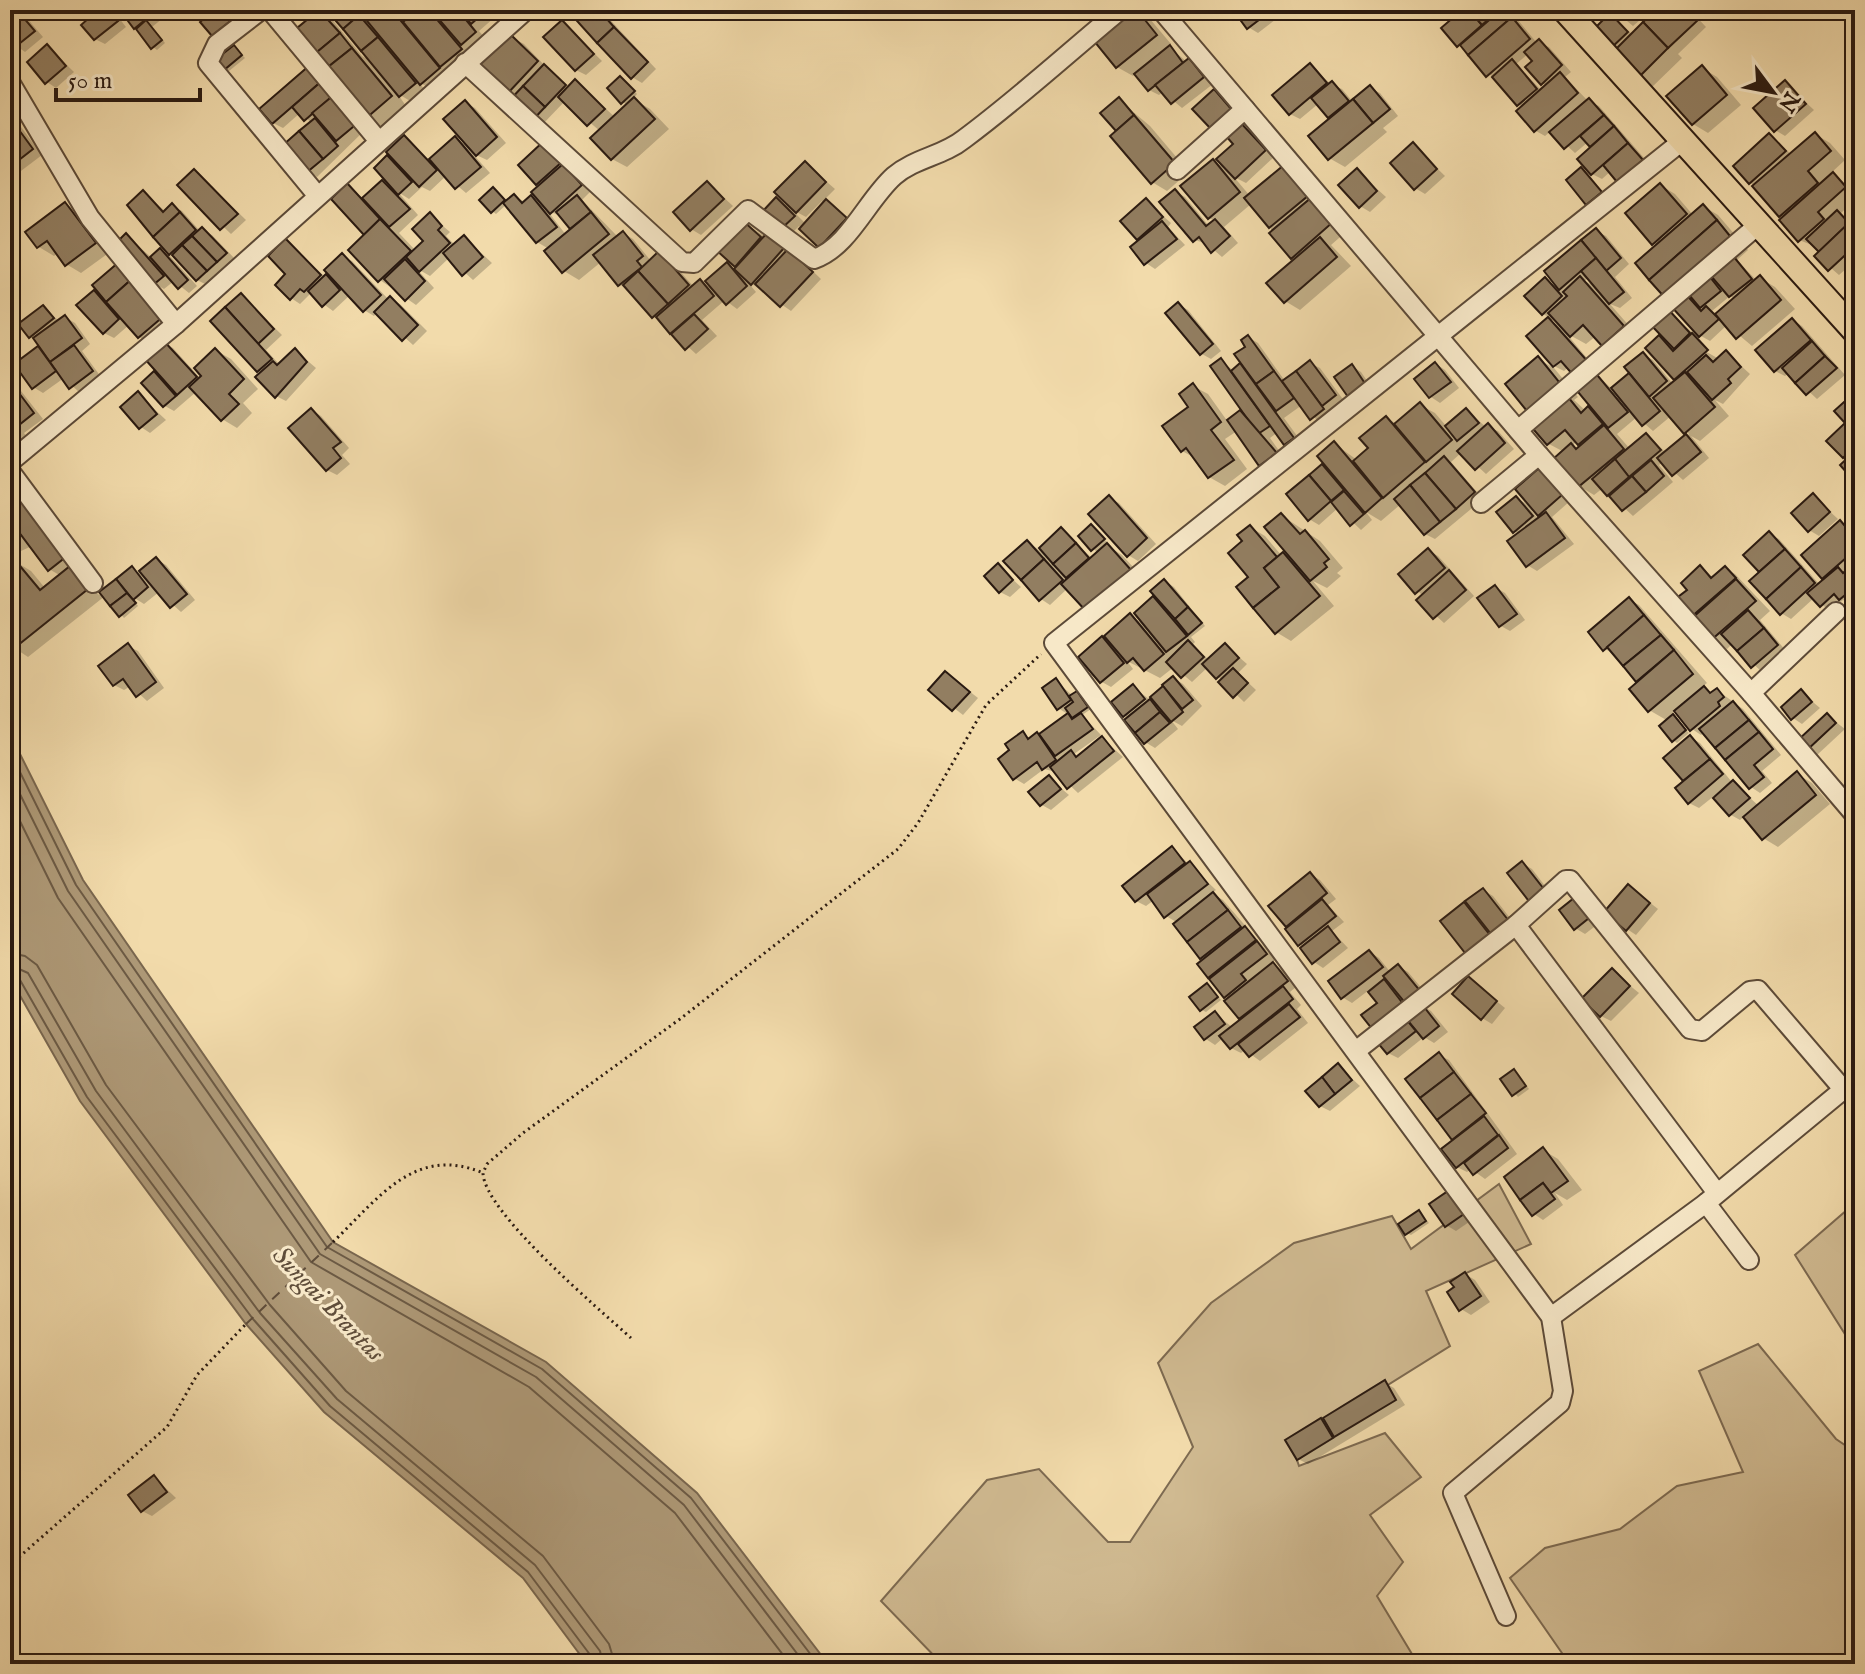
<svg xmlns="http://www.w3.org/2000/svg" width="1865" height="1674" viewBox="0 0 1865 1674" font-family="'IM FELL English',serif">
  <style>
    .green { fill: #d0ba91; stroke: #7d6a51; stroke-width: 2 }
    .water { fill: #ae9977; stroke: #79664e; stroke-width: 2 }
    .shadow { fill: #0003; fill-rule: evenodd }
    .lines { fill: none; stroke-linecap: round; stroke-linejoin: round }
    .shore { stroke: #6c5a44; stroke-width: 2 }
    .ferry { stroke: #5f4d3a; stroke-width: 2; stroke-dasharray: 10 8; stroke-linecap: butt }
    .building { fill: #927e61; stroke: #2a1a11; stroke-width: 2 }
    .minor-casing { stroke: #5c4a38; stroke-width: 22 }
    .major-casing { stroke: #2a1a11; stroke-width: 28 }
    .path { stroke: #2a1a11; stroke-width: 3; stroke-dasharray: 2 4; stroke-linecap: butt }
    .minor { stroke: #f7e8c8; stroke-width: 18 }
    .major { stroke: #f2dbab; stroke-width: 24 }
    .labels { text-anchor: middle; stroke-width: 6; stroke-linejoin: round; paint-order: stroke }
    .water-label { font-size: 26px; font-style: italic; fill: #5f4d3a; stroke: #f7e8c8 }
  </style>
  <rect width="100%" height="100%" fill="#f2dbab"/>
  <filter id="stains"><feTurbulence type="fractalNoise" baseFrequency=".0025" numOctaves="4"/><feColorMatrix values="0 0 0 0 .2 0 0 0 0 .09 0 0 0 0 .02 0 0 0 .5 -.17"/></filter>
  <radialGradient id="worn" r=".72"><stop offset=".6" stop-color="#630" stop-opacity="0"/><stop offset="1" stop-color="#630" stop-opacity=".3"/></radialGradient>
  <!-- green -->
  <g class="green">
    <polygon points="1499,1184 1531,1244 1426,1291 1450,1346 1292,1445 1299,1466 1385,1433 1421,1477 1370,1515 1403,1562 1377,1596 1418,1664 942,1664 881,1601 987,1480 1039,1469 1108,1542 1130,1542 1193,1447 1158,1363 1211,1303 1294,1243 1392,1216 1411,1249"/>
    <polygon points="1855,1203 1855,1350 1795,1255"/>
    <polygon points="1758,1344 1836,1439 1855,1452 1855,1664 1559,1664 1564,1656 1510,1578 1545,1548 1620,1529 1677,1486 1743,1472 1699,1371"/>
  </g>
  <!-- water -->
  <polygon class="water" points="10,734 83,880 333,1242 546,1362 697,1493 828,1664 587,1664 523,1578 324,1412 246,1324 80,1101 10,978"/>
  <!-- shadow -->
  <g class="shadow">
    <polygon points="10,10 20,10 43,37 25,52 10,41"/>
    <polygon points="102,10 115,13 126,27 105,44 95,39"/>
    <polygon points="122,10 165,10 168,14 152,27 165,43 157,50 153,47"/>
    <polygon points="170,10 186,10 179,15"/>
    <polygon points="194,10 239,10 247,20 223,40 213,34"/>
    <polygon points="329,10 358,10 364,16 368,12 364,10 398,10 407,21 420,10 431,10 438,16 446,10 490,10 495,17 479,31 485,38 436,92 419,82 424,89 410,101 397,93 406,106 381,127 366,119 320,12 330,17 362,56 371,61"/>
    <polygon points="573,10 601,10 656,69 642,83 632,77"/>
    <polygon points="606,10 620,10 614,15"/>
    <polygon points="1135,10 1150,19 1171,44 1168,46 1187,62 1199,66 1213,84 1182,108 1163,92 1159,95 1149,90 1136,73 1133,76 1117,67"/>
    <polygon points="1235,10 1282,10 1284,13 1258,33 1248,27"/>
    <path d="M1464,10h51l-3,3 25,30 12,4 22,25 -6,5 23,24 11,5 52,60 -23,20 -17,-15 -9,8 -10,-5 1,-26 -5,-6 -13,11 -24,-22 -6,5 -9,-5 -13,-23 -79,-80zM1528,54l14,29 5,3 -5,5 -26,-27z"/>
    <path d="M1590,10h100l16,17 -28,27 4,4 -31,30 -56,-57 10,-10zM1615,11l18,15 13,-11 5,3 -18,17 -23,-20z"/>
    <polygon points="562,22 602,61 586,75 576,70"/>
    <polygon points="509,36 524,44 572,94 575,81 616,118 628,106 623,102 621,78 625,81 637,94 633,99 650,109 669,129 627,167 612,159 601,132 565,101 541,126 508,92"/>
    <polygon points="48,47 74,72 56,88 47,82"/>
    <polygon points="234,47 245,58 229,71 225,69"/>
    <polygon points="1310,66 1331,84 1342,89 1353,102 1370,88 1380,93 1398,116 1383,128 1387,132 1345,167 1329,158 1332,119 1318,104 1300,119 1290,114"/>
    <polygon points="311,67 367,128 317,177 308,171 312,123 300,113 283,128 273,123"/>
    <polygon points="1702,68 1717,77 1741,105 1708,133 1693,124"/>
    <polygon points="1785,83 1814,110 1785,136 1775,130"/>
    <polygon points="1119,100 1150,126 1189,172 1167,191 1152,182 1118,131"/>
    <polygon points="465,102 475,108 506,143 487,160 472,153 490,173 466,193 446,176 430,191 422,187 409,199 398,192 418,215 399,233 416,251 426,241 430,215 450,232 446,236 455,245 464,237 492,263 473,280 449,258 430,276 416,268 434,288 416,305 380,280 347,186 364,199 383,182 395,189 388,158 400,165 405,138 430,161 455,139 469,147"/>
    <polygon points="11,121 21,127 42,155 17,174 10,170"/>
    <polygon points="1240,125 1274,157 1246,183 1234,177 1250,196 1284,167 1347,231 1331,245 1351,266 1300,310 1285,301 1296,260 1251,204 1224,227 1238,243 1222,257 1207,244 1195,240 1175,191 1185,197 1209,226 1215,221 1209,218 1213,161 1227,169"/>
    <polygon points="1815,134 1830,143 1845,160 1831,173 1855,191 1855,200 1840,214 1852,223 1855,220 1855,261 1839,275 1817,256 1821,252 1817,247 1799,240 1784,218 1750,182 1769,135 1792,155"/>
    <path d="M544,143l46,49 -8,8 36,37 5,-4 10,6 18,22 18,-2 25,28 6,-5 15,8 12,-26 9,6 3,-3 -3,-2 6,-43 56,35 23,22 -30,32 -46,-32 11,13 -19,17 -12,-9 -23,20 15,16 -21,18 -76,-70 -19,-22 -22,18 -15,-9 -15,-22 -12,-7 -30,-38 -11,10 -4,-3 1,-22 14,13 7,-6 11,6 6,-4 12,6 -2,-18 -4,-2zM547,210l15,7 11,12 -7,6z"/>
    <polygon points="1413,145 1445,176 1425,194 1415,188"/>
    <path d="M805,163l30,26 -11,11 31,25 -35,21 -21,-20 -7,7 -10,-5 -5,-28 15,8zM822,201l3,3 -19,20 -15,-15 15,8z"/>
    <polygon points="1581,170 1610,198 1598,209 1588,203"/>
    <polygon points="195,171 246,220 231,234 180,185"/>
    <polygon points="1357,171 1386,197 1370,212 1360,206"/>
    <polygon points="708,183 733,206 701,235 691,229"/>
    <path d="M1660,185l15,9 18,21 10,-9 15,9 30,35 -11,10 20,21 3,-3 15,9 20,22 -43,37 -25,-21 -17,16 -16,-9 13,16 -7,-4 -2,3 21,12 7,-7 24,22 -27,30 -8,-4 14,16 -29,25 -9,-5 18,22 -26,22 -20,-18 -4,3 14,17 -40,34 -30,-28 -9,7 -15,-9 -15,-34 -15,-8 -11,-85 16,9 24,29 -4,3 12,11 3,-2 10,6 -15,-35 -15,-13 -5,4 -10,-5 -25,-30 21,-18 -7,-4 2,-34 14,8 37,-57 10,5 23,28 -14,13 17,21 -12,10 -10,-4 28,32 -20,17 -22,-17 -10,8 -20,-11 31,37 -3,2 18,17 20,-16 11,-19 10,6 20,24 5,-4 -30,-32 15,-14 4,-23 25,21 3,-2 -37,-84 -5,-3zM1589,277l9,11 -13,-7zM1730,296l5,3 -18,15 -5,-3zM1555,317l8,11 -12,-7zM1668,341l9,8 -4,5 -9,-10zM1671,416l18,18 -23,19 -19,-18 -17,14 -13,-15 20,-17 16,14zM1577,441l4,6 -3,3 -6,-4z"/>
    <polygon points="143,192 166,212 172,206 182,211 200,231 212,235 235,259 207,285 197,280 171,253"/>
    <polygon points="1146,201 1171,223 1168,227 1185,245 1155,269 1146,263 1141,241 1123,221"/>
    <polygon points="66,204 81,213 110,252 81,273 66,264 58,253 54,256 39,247 28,232"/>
    <polygon points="127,236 152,258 160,250 170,256 197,286 189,293 174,281 164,289 155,284"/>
    <polygon points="286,241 324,276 342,256 352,261 389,300 400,304 427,331 413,345 377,312 374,316 364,310 350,295 333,311 310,294 300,304 291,298"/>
    <polygon points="94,292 179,324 160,341 173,348 201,379 215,350 231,359 258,389 243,403 252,413 237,428 222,419 196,392 174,411 165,406 144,383 158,371 158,348 139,337 129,325 114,338 104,333"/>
    <polygon points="241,295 282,335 266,350 280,365 296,351 316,368 286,401 276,396 258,371"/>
    <polygon points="1178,304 1188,310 1221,351 1211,359 1202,354"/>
    <polygon points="43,308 59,321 65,317 75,323 90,344 82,351 101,377 80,393 64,378 43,393 33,387 17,364 41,346 30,336"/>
    <polygon points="1793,320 1802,326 1845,375 1817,399 1789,373 1785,376 1775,371"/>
    <polygon points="1248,337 1258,343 1285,381 1310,363 1320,368 1345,402 1321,424 1302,405 1284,418 1303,444 1295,449 1278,432 1270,438 1285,459 1270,470 1261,464 1237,431 1225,439 1247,469 1225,486 1209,477 1197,459 1182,451 1193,386 1208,394 1228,422 1244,410 1221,361 1234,371 1244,364"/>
    <polygon points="1436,364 1445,370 1459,388 1440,403 1431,397 1417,379"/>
    <polygon points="1352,366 1361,372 1374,391 1350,396"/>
    <polygon points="10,377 43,419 24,433 28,438 10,452"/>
    <polygon points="138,394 166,420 150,433 141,427"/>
    <polygon points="1853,397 1855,398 1855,479 1849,459 1844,456 1848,423 1837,411"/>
    <polygon points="1420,405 1435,413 1447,427 1467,411 1486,427 1498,431 1514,449 1486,474 1462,452 1451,462 1483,499 1435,539 1425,534 1401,504 1381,521 1366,512 1372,520 1361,530 1338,508 1319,525 1309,519 1322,466 1332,472 1335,444 1357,460 1371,449 1386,418 1397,424"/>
    <polygon points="312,410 321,416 349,448 342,455 350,464 337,475 327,470"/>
    <path d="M1539,470l31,31 -18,16 22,27 -37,27 -10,-6 -8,-31 -5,-3 2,-33 17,9zM1531,510l12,6 -4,4z"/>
    <polygon points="1813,496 1838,519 1819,536 1809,530"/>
    <polygon points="1109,498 1119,503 1156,544 1138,561 1128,555"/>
    <polygon points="10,499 99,595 132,569 140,573 156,559 166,565 195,600 181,612 159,592 144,604 131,596 138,606 124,618 105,596 28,657 10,645 10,566 16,562 31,571 45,588 61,576 49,569 32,546 10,556"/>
    <polygon points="1281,515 1320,541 1343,568 1337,573 1341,576 1327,588 1313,581 1334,606 1291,641 1276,632 1245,541 1250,527 1265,536 1282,556 1296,562"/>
    <polygon points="1840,523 1855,532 1855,600 1850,604 1843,600 1830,611 1814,598 1791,619 1781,613 1762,572 1746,555 1769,534 1779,539 1820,585 1827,579 1823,577"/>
    <polygon points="1091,526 1107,542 1105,544 1122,555 1145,580 1102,618 1087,609 1068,588 1050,605 1041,599 1027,542 1039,550 1062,530 1093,559 1099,554 1080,536"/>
    <polygon points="1428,550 1438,556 1474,596 1444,623 1419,600 1423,596 1401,574"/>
    <polygon points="998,566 1021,587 1010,597 1000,592"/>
    <polygon points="1701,568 1714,578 1725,568 1735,574 1770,611 1760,620 1786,651 1762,672 1732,644 1727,649 1712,640 1691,617 1690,590"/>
    <polygon points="1165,581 1174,587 1205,626 1191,637 1195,642 1192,645 1209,660 1225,645 1247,664 1238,673 1256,690 1244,702 1208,667 1192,682 1174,667 1160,678 1127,661 1133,669 1111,687 1102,682 1103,639 1113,645 1130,616 1144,624 1136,613 1157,596"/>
    <polygon points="1495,587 1505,593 1525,620 1510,631 1501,626"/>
    <polygon points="1630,600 1639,605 1707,683 1702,687 1713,694 1717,690 1743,709 1781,755 1762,771 1772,783 1760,793 1751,787 1705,732 1701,735 1692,729 1676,710 1670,715 1689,733 1677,743 1673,740 1668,721 1649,710 1639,682 1615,653 1604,649"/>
    <polygon points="128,646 138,651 164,688 147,701 131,686 124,690 114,685"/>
    <polygon points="946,673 978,698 963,715 931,690"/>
    <polygon points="1174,678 1183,684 1202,706 1182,726 1171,720 1178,729 1155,748 1145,742 1125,715 1133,687 1161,708 1153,697"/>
    <polygon points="1056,681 1073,696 1081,695 1091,709 1082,715 1101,735 1074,754 1079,757 1102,738 1123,757 1078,793 1056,772 1044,769 1024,784 1014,778 1012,751 1023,734 1032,739 1069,715 1058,708"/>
    <polygon points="1801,692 1820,708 1802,724 1793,718"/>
    <polygon points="1828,716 1845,729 1817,755 1808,749"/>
    <polygon points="1690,737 1700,743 1731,781 1759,806 1797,774 1812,783 1830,804 1778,847 1763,838 1745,816 1740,820 1731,815 1714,796 1699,808 1689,803 1686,782 1666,758"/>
    <polygon points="1049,778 1069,795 1051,810 1042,805"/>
    <polygon points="1173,849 1216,890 1212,893 1223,900 1275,960 1271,963 1283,970 1296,987 1290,992 1301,1005 1297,1009 1308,1023 1260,1061 1245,1050 1241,1053 1231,1048 1223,1038 1215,1045 1206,1039 1197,1027 1215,1013 1233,1028 1242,1021 1227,1001 1229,999 1199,964 1204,960 1178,923 1166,916 1154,900 1146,906 1136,901"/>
    <polygon points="1522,863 1532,869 1555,899 1543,909"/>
    <polygon points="1310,874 1320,880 1336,899 1328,905 1344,922 1332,931 1348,948 1323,968 1314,962 1271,906"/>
    <polygon points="1629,886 1658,909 1636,935 1627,929"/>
    <polygon points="1483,890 1493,896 1520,931 1480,962 1464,905 1475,911"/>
    <polygon points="1584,906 1598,924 1585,934 1575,928"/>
    <polygon points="1370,952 1379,958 1391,973 1398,966 1408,972 1430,998 1421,1005 1431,1011 1448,1032 1434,1043 1424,1037 1398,1058 1388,1053 1379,1003 1369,990 1352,1003 1342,997"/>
    <polygon points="1612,971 1639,993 1611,1021 1601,1016"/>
    <polygon points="1469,979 1505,1008 1492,1024 1482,1018"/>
    <polygon points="1207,985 1221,1000 1206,1012 1202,1010"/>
    <polygon points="1439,1055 1449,1060 1517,1154 1485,1179 1471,1169 1467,1172 1457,1167 1455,1140 1408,1079"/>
    <polygon points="1338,1066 1360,1086 1330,1111 1320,1106"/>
    <polygon points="1515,1072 1529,1089 1518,1097 1503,1080"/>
    <polygon points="1543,1150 1558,1159 1582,1190 1567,1200 1555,1193 1563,1205 1543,1220 1534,1214"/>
    <polygon points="1448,1194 1472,1220 1456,1231 1446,1225"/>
    <polygon points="1419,1212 1429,1223 1411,1235 1407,1233"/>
    <polygon points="1465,1274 1475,1280 1490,1302 1471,1315 1461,1309"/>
    <polygon points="1385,1383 1394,1388 1405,1405 1308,1464 1298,1459 1287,1441"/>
    <polygon points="155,1478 176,1498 152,1516 142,1511"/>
    <polygon points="10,1540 17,1548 10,1555"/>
  </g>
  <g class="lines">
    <!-- shore -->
    <g class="shore">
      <polyline points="10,752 76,885 327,1247 542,1369 691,1498 818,1664"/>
      <polyline points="10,774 68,891 320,1254 536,1377 684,1505 805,1664"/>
      <polyline points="10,801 58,898 311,1262 529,1387 675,1513 790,1664"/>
      <polyline points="10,953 25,956 37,965 106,1085 270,1305 346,1391 543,1556 609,1644 615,1664"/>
      <polyline points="10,965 28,973 96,1091 260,1313 337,1399 535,1565 600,1651 603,1664"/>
      <polyline points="10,975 20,980 87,1097 253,1319 330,1406 528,1572 591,1656 593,1664"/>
    </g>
    <!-- ferry -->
    <polyline class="ferry" points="246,1324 333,1242"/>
  </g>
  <!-- building -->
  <g class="building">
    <polygon points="10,10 17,10 35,31 14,48 10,44"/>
    <polygon points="98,10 109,10 118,21 94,40 81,25"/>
    <polygon points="133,10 157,10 134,29 125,17"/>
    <polygon points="214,10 235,10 239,14 212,36 200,22"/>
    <polygon points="319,10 340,33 311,57 291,33"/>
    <polygon points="331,10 355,10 359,15 343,29 328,12"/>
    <polygon points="368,10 392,10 440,68 420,85 362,15"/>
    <polygon points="417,10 429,10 462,49 440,67 403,22"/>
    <polygon points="443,10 458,10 476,32 461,45 436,16"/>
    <polygon points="459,10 487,10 471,24"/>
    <polygon points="599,10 614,27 597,43 568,11"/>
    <polygon points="1132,10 1137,10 1157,35 1116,68 1094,41"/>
    <polygon points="1233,10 1272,10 1247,29"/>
    <polygon points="1462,10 1469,10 1482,25 1457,47 1441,28"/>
    <polygon points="1469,10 1499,10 1482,25"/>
    <polygon points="1501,10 1512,17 1468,55 1460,45"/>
    <polygon points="1656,10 1688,10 1698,20 1668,48 1643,22"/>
    <polygon points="1610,13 1628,32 1610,49 1592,31"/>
    <polygon points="359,15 378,37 361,51 343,29"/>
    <polygon points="1512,17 1530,39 1486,77 1468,55"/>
    <polygon points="146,20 162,40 151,49 136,29"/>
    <polygon points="562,20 594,54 575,71 543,37"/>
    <polygon points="1643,22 1668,48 1635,81 1610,55"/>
    <polygon points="614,27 648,62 631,79 597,43"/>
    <polygon points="340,33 352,48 323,71 311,57"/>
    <polygon points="509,33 538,61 507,94 478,66"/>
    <polygon points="378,37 416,83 399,97 361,51"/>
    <polygon points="1539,39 1562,65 1541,85 1525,67 1532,61 1524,52"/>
    <polygon points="47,44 66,66 45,84 27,62"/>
    <polygon points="234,45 242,55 224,70 215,60"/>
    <polygon points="1170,45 1183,63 1148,91 1134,74"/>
    <polygon points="352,48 392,96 364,120 323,71"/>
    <polygon points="1189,58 1204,77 1171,104 1155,85"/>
    <polygon points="1512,59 1537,89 1517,106 1492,77"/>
    <polygon points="1310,63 1327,83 1289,115 1272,95"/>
    <polygon points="544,64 566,85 545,107 523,86"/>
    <polygon points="310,65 323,80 272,124 259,109"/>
    <polygon points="1702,65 1727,95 1692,125 1666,96"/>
    <polygon points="1560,72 1578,93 1534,132 1516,111"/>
    <polygon points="620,76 635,91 621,104 607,88"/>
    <polygon points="575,79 605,109 587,126 558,97"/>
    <polygon points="323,80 335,94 304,121 292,107"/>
    <polygon points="1785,80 1806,104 1774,132 1753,108"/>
    <polygon points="1332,81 1349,101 1328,118 1311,98"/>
    <polygon points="1370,85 1390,109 1373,123 1353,99"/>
    <polygon points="523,86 545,107 531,122 509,101"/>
    <polygon points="1214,89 1232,110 1211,129 1192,109"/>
    <polygon points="335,94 359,122 336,141 312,113"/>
    <polygon points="634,97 655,119 611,160 590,138"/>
    <polygon points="1119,97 1134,115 1116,131 1100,113"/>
    <polygon points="1589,98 1604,115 1564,149 1549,132"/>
    <polygon points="1353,99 1373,123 1328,160 1308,136"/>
    <polygon points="465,100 497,137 476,156 443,119"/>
    <polygon points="1134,115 1175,163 1151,184 1110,136"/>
    <polygon points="1604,115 1614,126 1590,147 1580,136"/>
    <polygon points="315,118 338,146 323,159 299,131"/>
    <polygon points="11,119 33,149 10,167 10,120"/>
    <polygon points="1240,122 1266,150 1235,179 1216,159 1233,144 1226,136"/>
    <polygon points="1614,126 1628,143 1591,175 1577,159"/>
    <polygon points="299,131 323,159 306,173 283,145"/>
    <polygon points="1815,132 1831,151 1808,171 1818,183 1779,217 1752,186"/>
    <polygon points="1769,133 1786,151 1749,184 1733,166"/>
    <polygon points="404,135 437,170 419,187 386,152"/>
    <polygon points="455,136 481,167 455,189 429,159"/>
    <polygon points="544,141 563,161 536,185 518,165"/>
    <polygon points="1413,142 1437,169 1414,190 1390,163"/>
    <polygon points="1628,143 1643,160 1617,182 1603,165"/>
    <polygon points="387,155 412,182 398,195 374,168"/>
    <polygon points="1213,159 1240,192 1208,219 1180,186"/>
    <polygon points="805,161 826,182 796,213 774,192"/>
    <polygon points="563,164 582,185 550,214 531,192"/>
    <polygon points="1284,165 1309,195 1269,228 1244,198"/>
    <polygon points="1581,167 1602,192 1586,205 1566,180"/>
    <polygon points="1357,168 1377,191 1359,208 1338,185"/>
    <polygon points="194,169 238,214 220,230 177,185"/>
    <polygon points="1833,172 1846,187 1818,212 1824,219 1798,242 1779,220"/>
    <polygon points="382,180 410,209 389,227 362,198"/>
    <polygon points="707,181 724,199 690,231 673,212"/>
    <polygon points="347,183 380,219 364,235 331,199"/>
    <polygon points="1660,183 1687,214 1652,245 1625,213"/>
    <polygon points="493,187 505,200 491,213 479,200"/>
    <polygon points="1175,189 1206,226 1215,219 1230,236 1211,253 1199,237 1193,242 1159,202"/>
    <polygon points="143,190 163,212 172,203 180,212 153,237 127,205"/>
    <polygon points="514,194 522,203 531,195 557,227 536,243 503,203"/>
    <polygon points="577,195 591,212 570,229 556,212"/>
    <polygon points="776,197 795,216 781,229 763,211"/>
    <polygon points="1312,197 1333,222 1291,259 1269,233"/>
    <polygon points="1146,198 1163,217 1137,240 1120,221"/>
    <polygon points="826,199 847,218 819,248 799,229"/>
    <polygon points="65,202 96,243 65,266 47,241 37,248 25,232"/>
    <polygon points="1703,204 1717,220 1649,280 1635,263"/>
    <polygon points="1837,210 1849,223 1819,252 1806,239"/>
    <polygon points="180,212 196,230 169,255 153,237"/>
    <polygon points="430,212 442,226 438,230 450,243 419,272 406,257 423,241 412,229"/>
    <polygon points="591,212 609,234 562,273 544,251"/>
    <polygon points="1855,217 1855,246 1828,271 1814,256"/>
    <polygon points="380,219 411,251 378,282 348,250"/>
    <polygon points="741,219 761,237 735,267 715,249"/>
    <polygon points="1717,220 1734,241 1667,300 1649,280"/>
    <polygon points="1162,221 1177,239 1144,265 1130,247"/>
    <polygon points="202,227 227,253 217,262 192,236"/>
    <polygon points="1596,228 1621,258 1606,271 1581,240"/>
    <polygon points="623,231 643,256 637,261 642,267 618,286 593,255"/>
    <polygon points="126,233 164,276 153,285 116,243"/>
    <polygon points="767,233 784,248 751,285 734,269"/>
    <polygon points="464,235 483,257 462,276 443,253"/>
    <polygon points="192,236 217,262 207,271 182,245"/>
    <polygon points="1320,237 1337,257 1284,303 1266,283"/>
    <polygon points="285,238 321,275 304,292 300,289 290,300 275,285 285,274 268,256"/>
    <polygon points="1581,240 1596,258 1559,290 1544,271"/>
    <polygon points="182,245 207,271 196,281 172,255"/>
    <polygon points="160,248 188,280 178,289 150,257"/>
    <polygon points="788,249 813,272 780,307 755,284"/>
    <polygon points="659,251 689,285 668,304 638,271"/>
    <polygon points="342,253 381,295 363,312 324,270"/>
    <polygon points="1734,257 1752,279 1729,297 1711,276"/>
    <polygon points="1596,258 1624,292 1609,304 1581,271"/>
    <polygon points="405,259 425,281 405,301 384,279"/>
    <polygon points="119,262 133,278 106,302 92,285"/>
    <polygon points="727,262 747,286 726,305 705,281"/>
    <polygon points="638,271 668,304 652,318 623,285"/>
    <polygon points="1706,272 1721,291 1700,308 1684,289"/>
    <polygon points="326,274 340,290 322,307 308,291"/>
    <polygon points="1760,275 1781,300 1736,339 1715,314"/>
    <polygon points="1580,276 1624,326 1602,346 1583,325 1570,337 1548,313 1567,296 1563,292"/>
    <polygon points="1545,277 1562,296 1542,315 1524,296"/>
    <polygon points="133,278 165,315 138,338 106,302"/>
    <polygon points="700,279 714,296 670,334 656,317"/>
    <polygon points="94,290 119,319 103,334 76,305"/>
    <polygon points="1684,292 1701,311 1706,306 1719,319 1699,337 1670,305"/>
    <polygon points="241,293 274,329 258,344 225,307"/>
    <polygon points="390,296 418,325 402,341 374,312"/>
    <polygon points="1178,302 1213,344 1200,355 1165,313"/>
    <polygon points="43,305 54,318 29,338 18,324"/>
    <polygon points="225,307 272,359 257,372 210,321"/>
    <polygon points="1667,308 1690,333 1674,349 1650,324"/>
    <polygon points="694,314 708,329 685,350 671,334"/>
    <polygon points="65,315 82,338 50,362 33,338"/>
    <polygon points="1548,317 1589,363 1574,376 1561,361 1553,367 1526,336"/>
    <polygon points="1792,318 1811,340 1774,372 1755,350"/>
    <polygon points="1692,333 1708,350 1674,380 1645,348 1659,335 1673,351"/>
    <polygon points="1248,335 1274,371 1256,384 1234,354 1245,347 1241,340"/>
    <polygon points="163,340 197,377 177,395 144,358"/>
    <polygon points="1812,341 1825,356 1795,383 1782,368"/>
    <polygon points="74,345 93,371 69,389 50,362"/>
    <polygon points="38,346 56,371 32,389 14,364"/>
    <polygon points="215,348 244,379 229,394 239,404 221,421 189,387 201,376 194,368"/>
    <polygon points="295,348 307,362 275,398 255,377 273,361 277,365"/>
    <polygon points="1726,350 1741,367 1728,379 1731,383 1712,400 1687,372 1706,355 1713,362"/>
    <polygon points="1643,352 1667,381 1649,397 1624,367"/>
    <polygon points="1538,356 1564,388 1531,416 1505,384"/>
    <polygon points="1825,356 1837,368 1806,395 1795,383"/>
    <polygon points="1221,358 1270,426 1258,434 1210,366"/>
    <polygon points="1310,360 1336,395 1322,406 1296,371"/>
    <polygon points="1435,362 1451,382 1429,398 1414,379"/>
    <polygon points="1240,363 1294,438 1284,445 1231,371"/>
    <polygon points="1352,364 1366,385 1348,397 1334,377"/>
    <polygon points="1593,370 1628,412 1608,428 1573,386"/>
    <polygon points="154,371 176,396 163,407 141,383"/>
    <polygon points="1274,371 1294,398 1276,411 1256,384"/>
    <polygon points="1296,371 1324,409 1310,420 1282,381"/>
    <polygon points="1685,372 1715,407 1684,434 1653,398"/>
    <polygon points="1629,373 1660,411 1642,426 1611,388"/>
    <polygon points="10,381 34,413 14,429 10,424"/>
    <polygon points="1193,383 1221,422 1211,430 1234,460 1208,478 1186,448 1181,452 1162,426 1188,407 1179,394"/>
    <polygon points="138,391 157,414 139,429 120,407"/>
    <polygon points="1564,392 1581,413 1588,406 1603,424 1578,445 1565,430 1547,445 1528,423"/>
    <polygon points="1853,394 1855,446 1843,458 1826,441 1845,423 1834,411"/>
    <polygon points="1420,402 1452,440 1426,462 1394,424"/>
    <polygon points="311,408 341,442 333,448 341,458 326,471 288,428"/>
    <polygon points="1466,408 1479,423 1457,441 1445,426"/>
    <polygon points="1240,410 1277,453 1259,466 1227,420"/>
    <polygon points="1386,416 1425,462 1383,498 1353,461 1368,448 1359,438"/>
    <polygon points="1488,423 1505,443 1475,470 1457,451"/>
    <polygon points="1604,425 1624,449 1577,488 1553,459 1571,443 1576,449"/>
    <polygon points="1646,433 1661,450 1629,477 1615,459"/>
    <polygon points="1686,434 1701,452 1672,476 1657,458"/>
    <polygon points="1334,441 1382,498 1365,513 1317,456"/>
    <polygon points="1855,451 1855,482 1840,465"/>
    <polygon points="1444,456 1475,492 1456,509 1425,473"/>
    <polygon points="1615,459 1629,477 1607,496 1592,479"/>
    <polygon points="1651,460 1664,476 1646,492 1632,476"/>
    <polygon points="1322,464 1344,490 1331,501 1309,475"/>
    <polygon points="1539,468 1562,495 1538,516 1515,489"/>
    <polygon points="1425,473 1456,509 1440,522 1410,485"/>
    <polygon points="1309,475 1331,501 1308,521 1286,494"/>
    <polygon points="1632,476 1646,492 1622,511 1609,496"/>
    <polygon points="1410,485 1440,522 1424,535 1394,499"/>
    <polygon points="17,491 67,556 48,571 21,535 10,543 10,496"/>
    <polygon points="1344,491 1364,514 1350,526 1331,502"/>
    <polygon points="1813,493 1830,512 1808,532 1791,513"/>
    <polygon points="1109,495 1147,538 1127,557 1088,514"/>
    <polygon points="1516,496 1533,516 1513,533 1496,512"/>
    <polygon points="1546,512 1565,538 1526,567 1507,541"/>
    <polygon points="1281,513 1300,534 1305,530 1329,559 1324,563 1327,567 1310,581 1264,527"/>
    <polygon points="1840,520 1855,538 1855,550 1822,579 1801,555"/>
    <polygon points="1091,524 1105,539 1091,551 1078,536"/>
    <polygon points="1250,525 1277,557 1264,568 1279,587 1253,608 1236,587 1248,577 1228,553 1242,541 1237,535"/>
    <polygon points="1061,527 1076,543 1053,564 1039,548"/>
    <polygon points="1769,531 1785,549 1759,572 1743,555"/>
    <polygon points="1027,540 1044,559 1021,580 1003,561"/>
    <polygon points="1076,543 1089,558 1066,578 1053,564"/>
    <polygon points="1107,543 1131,570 1086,611 1061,584"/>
    <polygon points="1428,548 1445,568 1415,594 1398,574"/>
    <polygon points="1785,549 1801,567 1766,599 1749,581"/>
    <polygon points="1283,552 1320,596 1275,634 1253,608 1279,587 1264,568"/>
    <polygon points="156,557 187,594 170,608 139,571"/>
    <polygon points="1044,559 1063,580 1039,601 1021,580"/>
    <polygon points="15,560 40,590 70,566 88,589 12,650 10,564"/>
    <polygon points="998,563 1013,580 999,593 984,576"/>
    <polygon points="1855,563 1855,587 1839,600 1834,594 1820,607 1807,593 1838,567 1843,573"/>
    <polygon points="1700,565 1711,578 1725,566 1736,578 1690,618 1674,600 1687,590 1681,583"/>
    <polygon points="132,566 148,587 133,600 116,579"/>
    <polygon points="1801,567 1815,583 1780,615 1766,599"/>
    <polygon points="1449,570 1466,590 1433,619 1416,600"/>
    <polygon points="116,579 127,593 110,606 99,592"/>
    <polygon points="1164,579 1188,607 1175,619 1150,591"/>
    <polygon points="1736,579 1756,601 1710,641 1691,619"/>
    <polygon points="1495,585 1517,614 1499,627 1477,598"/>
    <polygon points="127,593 136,603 119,617 110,606"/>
    <polygon points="1153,596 1187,636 1166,652 1134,613"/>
    <polygon points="1629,597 1644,615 1603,651 1588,632"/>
    <polygon points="1188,607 1202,623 1188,635 1175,619"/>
    <polygon points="1748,610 1764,628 1737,651 1721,634"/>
    <polygon points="1130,613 1164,654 1144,671 1133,658 1127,663 1104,636"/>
    <polygon points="1644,615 1661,635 1623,666 1607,647"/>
    <polygon points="1764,628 1778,645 1751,668 1737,651"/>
    <polygon points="1661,635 1674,650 1636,682 1623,666"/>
    <polygon points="1102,636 1124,663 1100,683 1078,657"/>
    <polygon points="1188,640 1204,657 1181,678 1166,662"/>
    <polygon points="128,643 156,682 136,697 123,679 113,686 98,666"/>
    <polygon points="1225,643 1239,658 1216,679 1202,664"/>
    <polygon points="1674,650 1693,674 1648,712 1629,689"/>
    <polygon points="1233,668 1248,683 1233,698 1218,682"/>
    <polygon points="945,671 970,692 952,711 928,690"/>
    <polygon points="1173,676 1193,700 1182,709 1162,685"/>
    <polygon points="1056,678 1071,700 1057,710 1042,688"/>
    <polygon points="1133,684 1145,699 1123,717 1111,702"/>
    <polygon points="1163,686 1183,712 1171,722 1150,697"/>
    <polygon points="1704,686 1710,693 1717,688 1724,697 1718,702 1720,706 1690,731 1674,711"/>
    <polygon points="1801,689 1812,702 1791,720 1781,707"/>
    <polygon points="1077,691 1088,707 1072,718 1065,708 1073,702 1069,696"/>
    <polygon points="1150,699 1160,712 1135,733 1124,720"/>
    <polygon points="1733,701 1749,720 1715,748 1699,729"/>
    <polygon points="1160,712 1170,723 1144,744 1135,733"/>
    <polygon points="1068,713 1072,719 1081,713 1093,729 1055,756 1039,734"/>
    <polygon points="1827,713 1836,723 1806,751 1797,741"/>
    <polygon points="1673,714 1686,730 1672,742 1659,726"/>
    <polygon points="1749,720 1759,732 1725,760 1715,748"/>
    <polygon points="1023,731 1028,739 1037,732 1056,760 1042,770 1037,762 1013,780 998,759 1009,750 1005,744"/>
    <polygon points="1759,732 1773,749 1754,765 1764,777 1749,789 1725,760"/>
    <polygon points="1690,735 1710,759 1683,781 1663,758"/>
    <polygon points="1102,736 1114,751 1067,789 1050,767 1071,750 1076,757"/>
    <polygon points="1710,759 1723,774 1688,804 1675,788"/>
    <polygon points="1797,771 1816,795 1762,840 1743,817"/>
    <polygon points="1049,775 1061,789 1040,806 1028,792"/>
    <polygon points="1733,780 1750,798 1729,816 1713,798"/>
    <polygon points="1172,846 1185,863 1135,902 1122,886"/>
    <polygon points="1190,861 1208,884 1164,918 1147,894"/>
    <polygon points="1522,861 1547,893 1532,905 1507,873"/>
    <polygon points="1310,872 1327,893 1286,927 1268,906"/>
    <polygon points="1628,884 1650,903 1626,931 1604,912"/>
    <polygon points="1483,888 1512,925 1495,939 1465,901"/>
    <polygon points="1213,892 1228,910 1187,942 1173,924"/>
    <polygon points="1574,898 1589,918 1574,930 1559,910"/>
    <polygon points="1322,899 1336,916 1298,946 1285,929"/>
    <polygon points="1464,902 1493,939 1469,958 1440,921"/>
    <polygon points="1228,910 1241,927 1200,959 1187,942"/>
    <polygon points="1245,926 1256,940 1208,978 1197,964"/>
    <polygon points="1328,926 1340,942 1312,964 1300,948"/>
    <polygon points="1257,941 1267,954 1241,974 1246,980 1224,998 1209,979"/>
    <polygon points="1369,950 1383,967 1341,999 1328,981"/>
    <polygon points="1273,962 1288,981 1239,1019 1224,1001"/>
    <polygon points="1398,964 1421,992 1406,1004 1383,976"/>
    <polygon points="1612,968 1630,986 1600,1017 1581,999"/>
    <polygon points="1468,976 1497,1001 1481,1020 1452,994"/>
    <polygon points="1384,979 1404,1005 1373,1030 1361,1015 1377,1003 1368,992"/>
    <polygon points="1207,983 1218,997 1200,1011 1189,997"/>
    <polygon points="1283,986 1293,999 1230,1049 1219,1036"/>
    <polygon points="1421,1003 1439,1026 1423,1039 1404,1016"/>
    <polygon points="1289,1004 1300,1017 1249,1057 1238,1044"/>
    <polygon points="1215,1011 1225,1024 1204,1040 1194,1027"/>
    <polygon points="1406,1019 1416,1031 1387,1054 1377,1042"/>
    <polygon points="1439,1052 1454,1072 1420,1098 1405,1079"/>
    <polygon points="1338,1063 1352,1080 1335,1094 1322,1077"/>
    <polygon points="1514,1069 1526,1086 1512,1096 1500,1079"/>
    <polygon points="1454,1072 1471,1094 1437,1120 1420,1098"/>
    <polygon points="1322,1077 1335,1094 1319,1107 1305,1091"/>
    <polygon points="1471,1094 1486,1113 1452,1140 1437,1120"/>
    <polygon points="1484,1116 1498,1135 1456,1168 1441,1149"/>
    <polygon points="1499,1135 1508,1148 1473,1175 1464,1163"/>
    <polygon points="1543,1147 1568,1181 1551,1193 1543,1183 1520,1200 1504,1177"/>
    <polygon points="1543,1183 1555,1199 1532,1216 1520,1200"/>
    <polygon points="1448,1191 1464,1214 1445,1227 1429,1204"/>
    <polygon points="1419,1210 1426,1221 1405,1235 1398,1224"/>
    <polygon points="1465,1272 1481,1296 1459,1311 1447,1292 1454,1287 1450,1282"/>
    <polygon points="1385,1380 1396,1400 1334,1437 1323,1418"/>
    <polygon points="1321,1418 1333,1438 1297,1460 1285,1440"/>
    <polygon points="154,1475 167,1492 141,1512 128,1495"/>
  </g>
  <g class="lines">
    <!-- minor casing -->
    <g class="minor-casing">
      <g id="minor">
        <polyline points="261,10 217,44 208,63 317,195"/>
        <polyline points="270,10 378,140"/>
        <polyline points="1161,10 1539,455 1751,693 1855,815"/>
        <path d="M465,63l217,199 12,1 54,-53 66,49c35,-12 53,-59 80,-83 21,-18 49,-20 70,-37 54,-40 104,-86 156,-129"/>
        <polyline points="10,82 90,218 176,324"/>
        <polyline points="1177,170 1245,109"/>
        <polyline points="1518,430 1757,226"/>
        <polyline points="10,462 176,324 526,10"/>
        <polyline points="10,471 93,583"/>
        <polyline points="1481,503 1539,455"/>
        <polyline points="1751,693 1836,612"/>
        <polyline points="1516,925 1566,880 1570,880 1690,1029 1702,1031 1750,991 1758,990 1843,1089"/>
        <polyline points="1357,1050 1516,925 1717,1193"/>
        <polyline points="1706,1203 1749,1260"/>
        <polyline points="1551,1317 1706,1203 1855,1080"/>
        <polyline points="1506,1616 1453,1493 1560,1403 1563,1391 1551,1317 1054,643 1681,142"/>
      </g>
    </g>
    <!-- major casing -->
    <g class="major-casing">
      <polyline id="major" points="1565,10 1855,331"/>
    </g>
    <!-- path -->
    <g class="path">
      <path d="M333,1242c45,-43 82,-98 150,-69"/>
      <path d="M631,1338c-32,-29 -147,-126 -148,-165l4,-9 36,-31 157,-114 218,-170 20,-26 68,-118 55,-51"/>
      <polyline points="10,1565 167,1427 197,1375 246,1324"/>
    </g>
    <!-- minor -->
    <use href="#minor" class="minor"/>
    <!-- major -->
    <use href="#major" class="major"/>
  </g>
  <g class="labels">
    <!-- water labels -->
    <g class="water-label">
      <text transform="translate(329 1303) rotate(46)" y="9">Sungai Brantas</text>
    </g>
  </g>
  <!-- margin -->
  <rect width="1865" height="1674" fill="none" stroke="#f2dbab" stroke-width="40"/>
  <rect x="12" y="12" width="1841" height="1650" fill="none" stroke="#2a1a11" stroke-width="4"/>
  <rect x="20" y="20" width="1825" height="1634" fill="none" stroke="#2a1a11" stroke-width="2"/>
  <!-- north arrow -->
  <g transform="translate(1773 92) rotate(122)" stroke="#f7e8c8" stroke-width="6" paint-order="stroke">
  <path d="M0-6L14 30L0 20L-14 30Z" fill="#2a1a11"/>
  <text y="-12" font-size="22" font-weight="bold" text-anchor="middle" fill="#2a1a11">N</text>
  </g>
  <!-- scale -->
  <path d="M56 88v12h144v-12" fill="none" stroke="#2a1a11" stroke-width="4"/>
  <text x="68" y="88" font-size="24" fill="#2a1a11" stroke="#f7e8c8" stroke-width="6" paint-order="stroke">50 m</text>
  <rect width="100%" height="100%" filter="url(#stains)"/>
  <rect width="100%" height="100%" fill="url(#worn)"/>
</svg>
